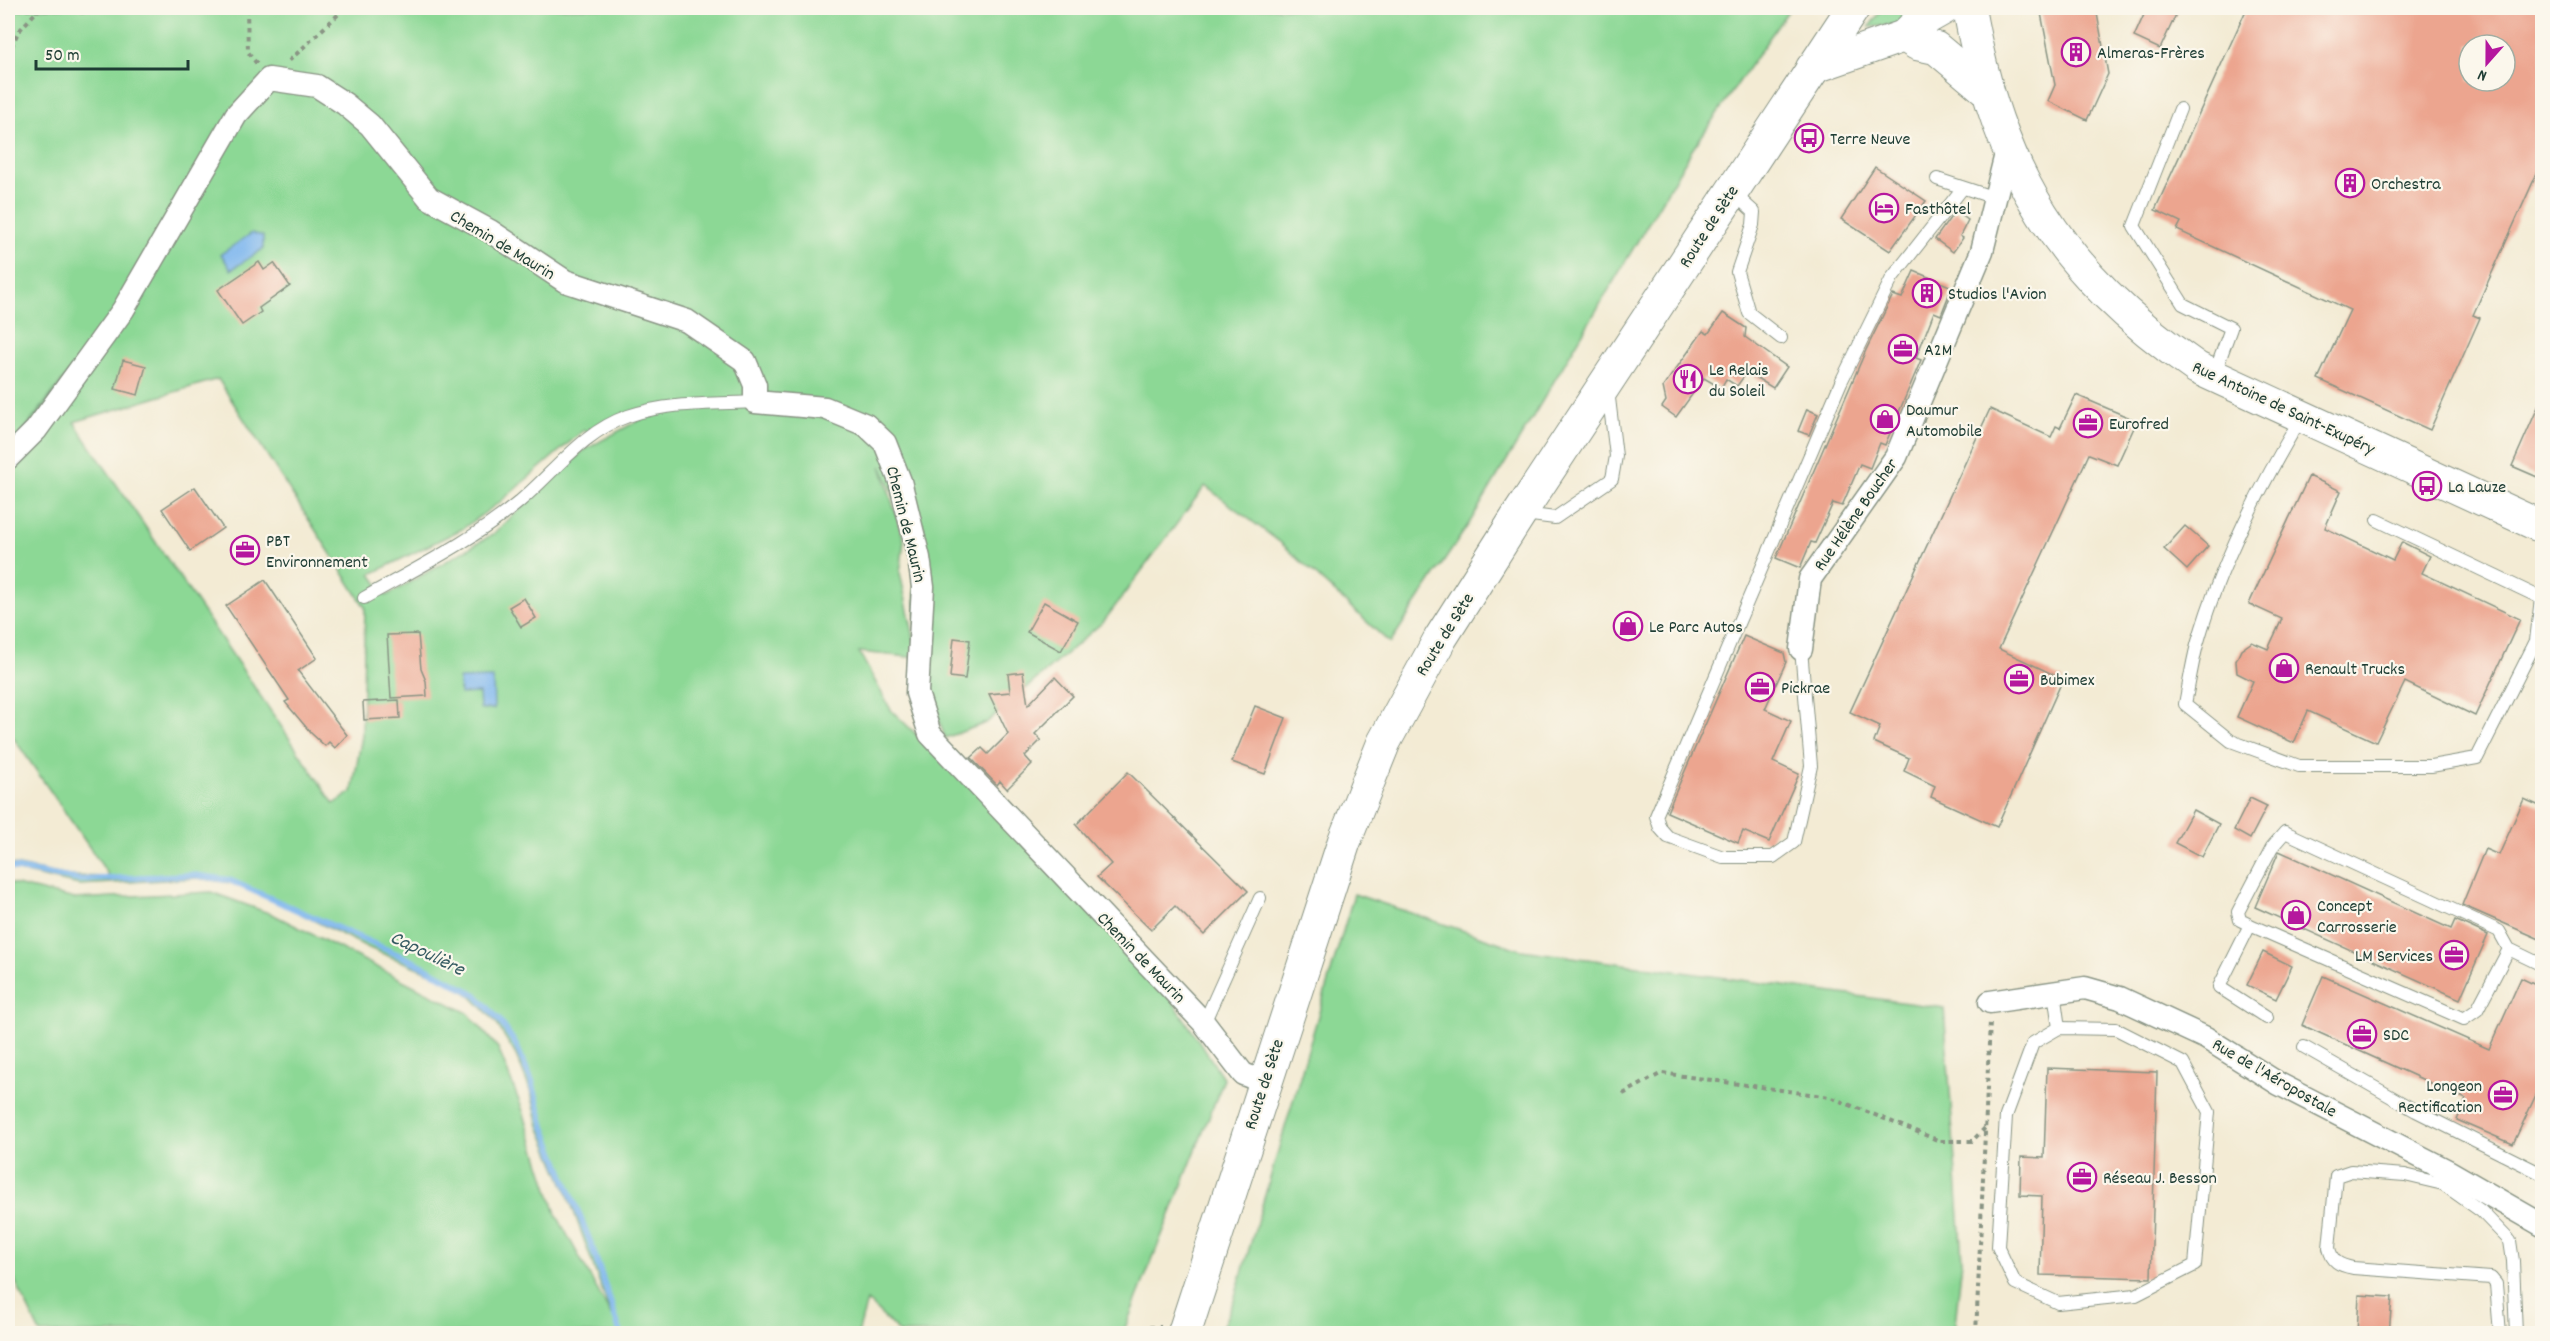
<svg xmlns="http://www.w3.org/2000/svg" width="2550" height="1341" viewBox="0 0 2550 1341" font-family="Dekko,sans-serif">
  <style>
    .green { fill: #8cd895; stroke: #568a64; stroke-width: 1.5; fill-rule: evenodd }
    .water { fill: #7db6ee; stroke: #4e7a91; stroke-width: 1.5 }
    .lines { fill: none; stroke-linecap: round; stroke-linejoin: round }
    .stream { stroke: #7db6ee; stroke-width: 6 }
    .building { fill: #eca58f; fill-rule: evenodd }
    .lane-casing { stroke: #899484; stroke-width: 14 }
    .street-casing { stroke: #899484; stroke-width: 25 }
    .secondary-casing { stroke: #899484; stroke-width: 34 }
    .primary-casing { stroke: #899484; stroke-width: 35 }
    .path { stroke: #899484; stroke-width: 4; stroke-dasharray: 4.5 4.5; stroke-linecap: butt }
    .lane { stroke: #fff; stroke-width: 12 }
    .street { stroke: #fff; stroke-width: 22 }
    .secondary { stroke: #fff; stroke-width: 32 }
    .primary { stroke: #fff; stroke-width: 33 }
    .labels { text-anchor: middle; stroke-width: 4.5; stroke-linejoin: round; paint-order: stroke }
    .poi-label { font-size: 18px; fill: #1f3d34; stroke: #fbf7ec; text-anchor: start }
    .street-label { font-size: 18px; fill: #1f3d34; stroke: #fbf7ec }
    .water-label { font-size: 20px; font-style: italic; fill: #365b62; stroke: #fbf7ec }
  </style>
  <rect width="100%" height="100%" fill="#fbf7ec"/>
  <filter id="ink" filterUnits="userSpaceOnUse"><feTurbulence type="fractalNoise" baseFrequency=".0167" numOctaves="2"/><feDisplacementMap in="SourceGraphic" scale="12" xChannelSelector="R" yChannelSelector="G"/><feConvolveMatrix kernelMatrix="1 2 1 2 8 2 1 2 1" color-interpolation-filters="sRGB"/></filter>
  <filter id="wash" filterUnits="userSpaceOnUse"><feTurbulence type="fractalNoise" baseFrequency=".008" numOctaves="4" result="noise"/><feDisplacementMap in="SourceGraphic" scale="24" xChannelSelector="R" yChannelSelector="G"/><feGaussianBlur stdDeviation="1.35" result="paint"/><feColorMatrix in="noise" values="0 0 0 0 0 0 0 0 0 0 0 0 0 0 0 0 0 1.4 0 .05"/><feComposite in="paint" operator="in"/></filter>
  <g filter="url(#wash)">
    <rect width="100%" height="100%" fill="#f3ebd4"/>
    <!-- green -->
    <g class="green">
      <path d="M8,8h1782l-98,142 -222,372 -80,121 -109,-100 -76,-57 -101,135 -118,102 -41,15 -26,-80 -60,-6 32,58 98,94 177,187 58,88 -101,254h-223l-33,-32 -9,33 -818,-1 -32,-67v-383l67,16 136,-7 63,23 194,98 30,35 25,63 33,103 55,101 -44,-123 -28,-66 -8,-34 -15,-37 -21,-34 -25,-26 -27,-17 -74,-30 -78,-39 -60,-26 -34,-5 -118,7 -71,-16v-5l61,12 41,1 -102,-147v-276l114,-151 -114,148zM218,379l147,228 -3,129 -10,56 -18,12 -260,-382zM659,408l15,1 -35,11 -55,30 -92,85 -106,61 -15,-22 91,-45 38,-27 84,-72 9,5zM881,466l32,69 4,117 -17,-79 4,-33z"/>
      <polygon points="1883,8 1932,8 1895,25 1869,27"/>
      <polygon points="1354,894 1521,950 1944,1008 1962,1260 1954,1333 1220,1333 1234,1300"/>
    </g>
    <!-- water -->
    <g class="water">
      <polygon points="252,233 263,236 263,249 231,270 221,254"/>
      <polygon points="493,678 494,709 480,709 479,693 460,694 459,679"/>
    </g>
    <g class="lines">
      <!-- stream -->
      <polyline class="stream" points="8,867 79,880 193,875 229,880 417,963 476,995 499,1020 516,1045 532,1082 544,1127 591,1244 621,1334"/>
    </g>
    <g id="blocks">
      <!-- building -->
      <g class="building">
        <polygon points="2040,8 2096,8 2108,74 2087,120 2048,101 2055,85"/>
        <polygon points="2147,8 2179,8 2160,49 2134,37"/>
        <path d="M2247,8h295v154l-69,153 7,3 -50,112 -112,-51 32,-69 -173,-80 4,-8 -26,-12zM2469,45h36v36h-36z"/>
        <polygon points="1875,167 1926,201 1890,251 1841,219"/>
        <polygon points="1955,211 1968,220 1960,236 1963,238 1953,252 1935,239"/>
        <polygon points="259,262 264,270 274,263 290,286 259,308 261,312 242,325 218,290"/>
        <polygon points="1914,271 1952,287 1941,315 1934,312 1916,358 1921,360 1885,445 1880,443 1870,468 1860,464 1842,506 1833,503 1815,543 1811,542 1800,568 1776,558 1866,350 1893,295 1902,298"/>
        <polygon points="1723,313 1746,328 1745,337 1787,367 1773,388 1747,372 1737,386 1726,379 1721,388 1704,378 1676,417 1662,407 1666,401 1663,387 1703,331 1708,334"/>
        <polygon points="123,360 146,366 138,395 115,389"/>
        <polygon points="2076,395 2137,421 2117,465 2089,454 1999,649 2063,679 1997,827 1931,797 1935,786 1904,771 1909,758 1874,742 1880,726 1850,712 1990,409 2051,437 2056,426 2060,428"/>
        <polygon points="2542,398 2542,479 2512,466"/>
        <polygon points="1807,409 1818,414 1809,435 1798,431"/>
        <polygon points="2309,476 2341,491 2325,528 2393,560 2402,542 2430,556 2422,573 2520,619 2475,716 2405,682 2376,742 2308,711 2294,743 2237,717 2253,681 2237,673 2236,661 2241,650 2252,642 2268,649 2282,619 2249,604"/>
        <polygon points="195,487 223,528 190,551 162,509"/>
        <polygon points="2185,526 2208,546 2187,570 2164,549"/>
        <polygon points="265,580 317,658 298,671 347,735 335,748 329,742 325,746 311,733 285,702 289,700 226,606"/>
        <polygon points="524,598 536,618 521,627 509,607"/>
        <polygon points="1044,602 1078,621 1061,651 1027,632"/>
        <polygon points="418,634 421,669 426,681 427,696 391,698 387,635"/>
        <polygon points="1744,636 1784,653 1786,662 1765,709 1791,721 1773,762 1799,774 1769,842 1743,831 1738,843 1667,812"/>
        <polygon points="954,638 970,640 965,679 950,677"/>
        <polygon points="1023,672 1028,705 1055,677 1073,696 1035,734 1041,740 1025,756 1032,764 1007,789 1000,781 997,785 971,758 982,748 988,754 1008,734 989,694 1010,692 1008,674"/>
        <polygon points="399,700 400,718 364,720 363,702"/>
        <polygon points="1255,706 1286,718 1265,774 1232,762"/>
        <polygon points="1128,772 1248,891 1204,935 1175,906 1151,930 1097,877 1111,864 1076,825"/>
        <polygon points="2250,798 2267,806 2250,839 2234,830"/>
        <polygon points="2524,799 2542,807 2542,940 2462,905 2485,849 2499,855"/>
        <polygon points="2193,810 2219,824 2202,857 2175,843"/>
        <polygon points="2279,851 2451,929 2455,920 2488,935 2460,999 2255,907"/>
        <polygon points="2263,952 2292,966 2276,999 2247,985"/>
        <polygon points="2323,976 2489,1049 2521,978 2542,988 2542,1082 2513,1144 2457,1120 2466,1099 2302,1025"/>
        <polygon points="2047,1068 2157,1072 2151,1278 2040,1275 2042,1196 2020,1195 2021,1157 2044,1158"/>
        <polygon points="2359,1295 2392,1297 2389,1334 2357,1334"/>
      </g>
    </g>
  </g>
  <g filter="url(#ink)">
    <use href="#blocks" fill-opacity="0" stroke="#899484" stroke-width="1.5"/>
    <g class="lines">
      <!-- lane casing -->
      <g class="lane-casing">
        <g id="lane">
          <polyline points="2180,109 2134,226 2183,304 2231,328 2214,375"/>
          <polyline points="1937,179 1995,198"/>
          <polyline points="1732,192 1754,212 1753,225 1737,272 1749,313 1781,338"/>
          <path d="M2301,418c-42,70 -82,148 -104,227 -5,19 -8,39 -12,59l46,37 68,25h132l46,-8 59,-117 5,-43 -164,-78"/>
          <polyline points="1524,514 1555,518 1612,479 1616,456 1608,390"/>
          <path d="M364,598c53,-30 108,-57 155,-96 36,-30 63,-70 109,-86 40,-14 86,-12 127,-14"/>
          <polyline points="1801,649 1811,766 1794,842 1773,857 1723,857 1668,837 1660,828 1656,816 1841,382 1892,278 1962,189"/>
          <polyline points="2250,925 2219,987 2267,1018"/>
          <polyline points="2509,949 2477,1010 2464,1019 2250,925 2240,920 2238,912 2272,847 2285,832 2499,931 2509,949 2542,965"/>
          <polyline points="2054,992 2059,1028"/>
          <polyline points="1204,1023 1260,898"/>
          <polygon points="2059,1028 2116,1029 2183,1063 2209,1112 2195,1265 2136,1295 2058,1303 2015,1283 1998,1247 2006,1116 2033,1043"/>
          <polyline points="2304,1047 2416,1111 2542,1174"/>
          <path d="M2500,1334l-4,-50 -5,-6 -138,-10c-14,-3 -21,-6 -24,-20l7,-72 15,-5 54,4 38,9 38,27 29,30 3,20 3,73"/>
        </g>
      </g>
      <!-- street casing -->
      <g class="street-casing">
        <g id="street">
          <polyline points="8,458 36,430 123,310 236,115 269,79 317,86 345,104 370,125 429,198 490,231 565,281 687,321 745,361 755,385 755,402 825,408 866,425 885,443 900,481 919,558 923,587 917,693 930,734 1204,1023 1243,1074 1264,1082"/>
          <polyline points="1801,649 1810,579 1896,457 1982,251 2008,146"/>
          <polyline points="1990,1002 2085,988 2120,998 2206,1038 2279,1084 2448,1171 2542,1225"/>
        </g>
      </g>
      <!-- secondary casing -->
      <g class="secondary-casing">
        <g id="secondary">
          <path d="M1969,8c29,164 89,264 228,360l345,159"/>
          <polyline points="1904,36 1915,25 1945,8"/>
          <polyline points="1812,68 1904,36 1917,44 1936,48 1986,90"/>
        </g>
      </g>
      <!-- primary casing -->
      <g class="primary-casing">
        <polyline id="primary" points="1184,1334 1344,842 1384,742 1440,639 1520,513 1853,8"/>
      </g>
      <!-- path -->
      <g class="path">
        <polyline points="247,8 248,52 257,64"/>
        <polyline points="8,9 95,13 128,8"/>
        <polyline points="8,55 18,32 37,11"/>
        <polyline points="289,61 345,8"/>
        <polyline points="1623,1094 1662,1073 1830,1097 1940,1141 1972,1141 1985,1128"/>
        <polyline points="1145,1334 1148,1327 1161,1327"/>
        <polyline points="1976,1334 1990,1021"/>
      </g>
      <!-- lane -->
      <use href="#lane" class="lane"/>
      <!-- street -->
      <use href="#street" class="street"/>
      <!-- secondary -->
      <use href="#secondary" class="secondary"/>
      <!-- primary -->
      <use href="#primary" class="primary"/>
    </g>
  </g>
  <!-- icons -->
  <defs>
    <g id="building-ring" transform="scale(1.5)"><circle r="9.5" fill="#fbf7ec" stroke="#b5179e" stroke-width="1.5"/><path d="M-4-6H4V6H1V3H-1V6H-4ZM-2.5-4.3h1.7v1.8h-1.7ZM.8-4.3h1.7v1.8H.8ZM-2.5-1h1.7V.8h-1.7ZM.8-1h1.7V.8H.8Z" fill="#b5179e"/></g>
    <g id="bus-ring" transform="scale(1.5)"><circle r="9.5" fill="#fbf7ec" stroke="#b5179e" stroke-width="1.5"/><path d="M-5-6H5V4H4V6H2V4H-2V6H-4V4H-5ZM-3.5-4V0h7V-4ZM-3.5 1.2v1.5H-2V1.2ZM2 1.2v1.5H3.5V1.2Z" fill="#b5179e"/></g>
    <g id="hotel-ring" transform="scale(1.5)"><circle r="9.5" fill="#fbf7ec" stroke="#b5179e" stroke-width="1.5"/><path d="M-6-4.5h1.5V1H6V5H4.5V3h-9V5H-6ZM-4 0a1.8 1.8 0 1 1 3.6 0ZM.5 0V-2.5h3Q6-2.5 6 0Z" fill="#b5179e"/></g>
    <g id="office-ring" transform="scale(1.5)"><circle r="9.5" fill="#fbf7ec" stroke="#b5179e" stroke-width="1.5"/><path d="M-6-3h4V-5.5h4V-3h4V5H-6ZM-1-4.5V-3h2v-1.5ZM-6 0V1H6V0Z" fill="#b5179e"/></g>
    <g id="restaurant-ring" transform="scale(1.5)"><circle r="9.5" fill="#fbf7ec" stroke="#b5179e" stroke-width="1.5"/><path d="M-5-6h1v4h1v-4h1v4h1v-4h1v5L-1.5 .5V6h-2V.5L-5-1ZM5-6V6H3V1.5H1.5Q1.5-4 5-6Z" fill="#b5179e"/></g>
    <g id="shop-ring" transform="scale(1.5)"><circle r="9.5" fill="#fbf7ec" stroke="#b5179e" stroke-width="1.5"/><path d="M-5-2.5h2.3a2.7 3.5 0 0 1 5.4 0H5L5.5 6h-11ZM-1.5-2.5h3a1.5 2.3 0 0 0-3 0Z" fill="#b5179e"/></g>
  </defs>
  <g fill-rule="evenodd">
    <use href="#building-ring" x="2076" y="52"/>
    <use href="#bus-ring" x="1809" y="138"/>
    <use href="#building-ring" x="2350" y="183"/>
    <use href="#hotel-ring" x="1884" y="208"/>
    <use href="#building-ring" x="1927" y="293"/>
    <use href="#office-ring" x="1903" y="349"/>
    <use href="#restaurant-ring" x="1688" y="379"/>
    <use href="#shop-ring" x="1885" y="419"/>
    <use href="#office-ring" x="2088" y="423"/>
    <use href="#bus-ring" x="2427" y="486"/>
    <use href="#office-ring" x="245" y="550"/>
    <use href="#shop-ring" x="1628" y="626"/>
    <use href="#shop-ring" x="2284" y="668"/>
    <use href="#office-ring" x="2019" y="679"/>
    <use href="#office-ring" x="1760" y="687"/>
    <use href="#shop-ring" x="2296" y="915"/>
    <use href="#office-ring" x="2454" y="955"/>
    <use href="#office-ring" x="2362" y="1034"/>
    <use href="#office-ring" x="2503" y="1095"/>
    <use href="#office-ring" x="2082" y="1177"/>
  </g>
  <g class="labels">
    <!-- poi labels -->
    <g class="poi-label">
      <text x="2097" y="58">Almeras-Frères</text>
      <text x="1830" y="144">Terre Neuve</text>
      <text x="2371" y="189">Orchestra</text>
      <text x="1905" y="214">Fasthôtel</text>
      <text x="1948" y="299">Studios l'Avion</text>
      <text x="1924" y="355">A2M</text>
      <text x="1709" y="375">Le Relais<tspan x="1709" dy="21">du Soleil</tspan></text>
      <text x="1906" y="415">Daumur<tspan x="1906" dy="21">Automobile</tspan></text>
      <text x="2109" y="429">Eurofred</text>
      <text x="2448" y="492">La Lauze</text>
      <text x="266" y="546">PBT<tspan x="266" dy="21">Environnement</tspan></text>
      <text x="1649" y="632">Le Parc Autos</text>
      <text x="2305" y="674">Renault Trucks</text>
      <text x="2040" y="685">Bubimex</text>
      <text x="1781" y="693">Pickrae</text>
      <text x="2317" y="911">Concept<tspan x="2317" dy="21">Carrosserie</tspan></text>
      <text x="2433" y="961" text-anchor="end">LM Services</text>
      <text x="2383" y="1040">SDC</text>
      <text x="2482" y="1091" text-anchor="end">Longeon<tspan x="2482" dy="21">Rectification</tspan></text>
      <text x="2103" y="1183">Réseau J. Besson</text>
    </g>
    <!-- street labels -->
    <g class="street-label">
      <text transform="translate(1708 226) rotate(-57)" y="6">Route de Sète</text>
      <text transform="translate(503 244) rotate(31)" y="6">Chemin de Maurin</text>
      <text transform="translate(2284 407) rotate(25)" y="6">Rue Antoine de Saint-Exupéry</text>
      <text transform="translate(1855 514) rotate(-55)" y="6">Rue Hélène Boucher</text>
      <text transform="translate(907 524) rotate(76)" y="6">Chemin de Maurin</text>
      <text transform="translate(1444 634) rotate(-58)" y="6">Route de Sète</text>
      <text transform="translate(1142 957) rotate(46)" y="6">Chemin de Maurin</text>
      <text transform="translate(2275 1077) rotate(30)" y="6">Rue de l'Aéropostale</text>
      <text transform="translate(1263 1084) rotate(-72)" y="6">Route de Sète</text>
    </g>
    <!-- water labels -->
    <g class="water-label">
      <text transform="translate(428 952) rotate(26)" y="7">Capoulière</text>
    </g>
  </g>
  <!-- margin -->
  <rect width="2550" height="1341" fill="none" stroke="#fbf7ec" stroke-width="30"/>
  <!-- north arrow -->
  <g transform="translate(2487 63) rotate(201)"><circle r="28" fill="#fbf7ec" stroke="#a3ada2" stroke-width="1.5"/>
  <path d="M0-4.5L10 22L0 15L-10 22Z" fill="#b5179e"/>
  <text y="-9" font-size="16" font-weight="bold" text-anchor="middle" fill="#1f3d34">N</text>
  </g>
  <!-- scale -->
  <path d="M36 60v9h152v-9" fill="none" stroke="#1f3d34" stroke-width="3"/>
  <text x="45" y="60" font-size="18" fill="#1f3d34" stroke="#fbf7ec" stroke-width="4.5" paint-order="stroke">50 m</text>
</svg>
